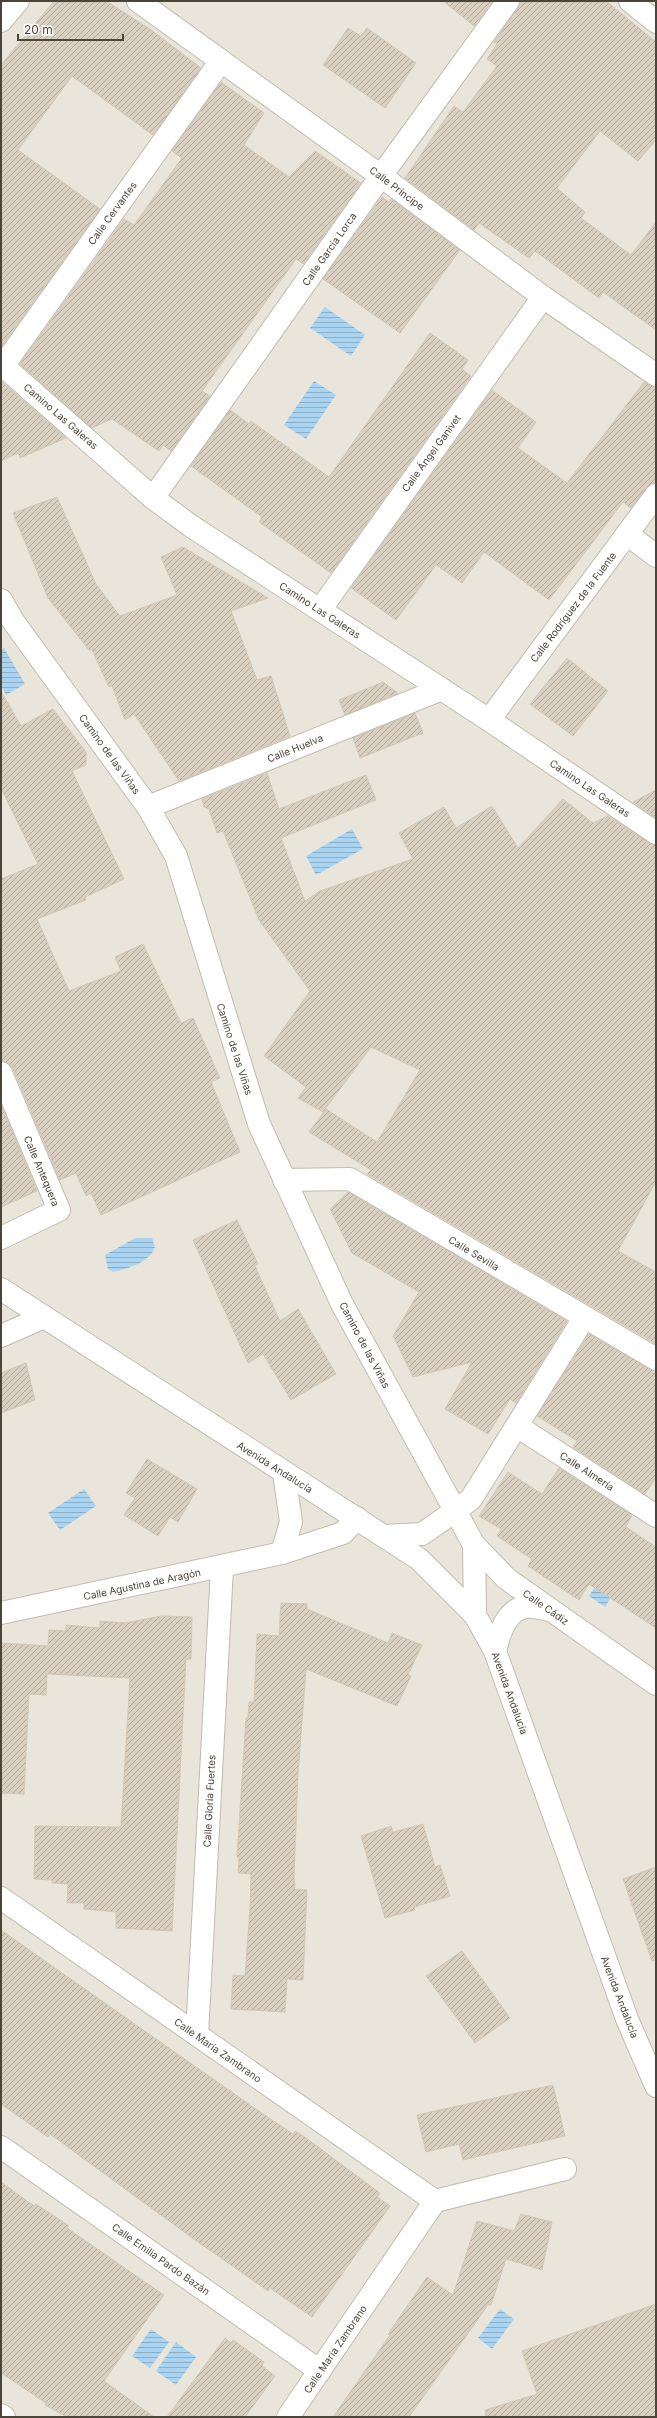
<svg xmlns="http://www.w3.org/2000/svg" width="657" height="2418" viewBox="0 0 657 2418" font-family="Inter,sans-serif">
  <style>
    .residential { fill: #eae5da }
    .water { fill: url(#water-rules) }
    .building { fill: url(#building-hatch); stroke: #d3c7b4 }
    .lines { fill: none; stroke-linecap: round; stroke-linejoin: round }
    .pedestrian-casing { stroke: #c2bbae; stroke-width: 24 }
    .minor-casing { stroke: #c2bbae; stroke-width: 24 }
    .tertiary-casing { stroke: #c2bbae; stroke-width: 24 }
    .pedestrian { stroke: #fff; stroke-width: 22 }
    .minor { stroke: #fff; stroke-width: 22 }
    .tertiary { stroke: #fff; stroke-width: 22 }
    .labels { text-anchor: middle; stroke-width: 3; stroke-linejoin: round; paint-order: stroke }
    .street-label { font-size: 10px; fill: #4b4439; stroke: #fff }
  </style>
  <defs>
    <pattern id="water-rules" width="6" height="5" patternUnits="userSpaceOnUse"><rect width="6" height="5" fill="#a9d4f2"/><path d="M0 2.5h6" fill="none" stroke="#8caec5"/></pattern>
    <pattern id="building-hatch" width="6" height="6" patternUnits="userSpaceOnUse"><rect width="6" height="6" fill="#d8cfc1"/><path d="M-1 1l2-2M0 6l6-6M5 7l2-2" fill="none" stroke="#b1aa9e"/></pattern>
  </defs>
  <rect width="100%" height="100%" fill="#f6f3ec"/>
  <!-- residential -->
  <rect class="residential" x="1" y="1" width="655" height="2416"/>
  <!-- water -->
  <g class="water">
    <polygon points="325,307 365,335 351,356 310,328"/>
    <polygon points="314,381 336,395 306,439 284,425"/>
    <polygon points="4,648 25,684 6,695 1,686 1,650"/>
    <polygon points="352,829 363,849 316,875 306,856"/>
    <path d="M135,1238h17l3,9c-6,16 -26,21 -42,25l-5,-3 -3,-14z"/>
    <polygon points="84,1489 96,1506 60,1530 48,1513"/>
    <polygon points="610,1564 626,1574 605,1607 589,1596"/>
    <polygon points="500,2309 514,2319 492,2349 478,2338"/>
    <polygon points="151,2329 169,2342 150,2368 132,2356"/>
    <polygon points="176,2342 196,2357 176,2385 156,2371"/>
  </g>
  <!-- building -->
  <g class="building">
    <polygon points="54,1 106,1 150,29 201,68 153,135 72,76 18,150 100,209 1,347 1,65"/>
    <polygon points="443,1 493,1 474,26"/>
    <polygon points="520,1 606,1 656,42 656,140 638,161 600,131 557,188 585,212 581,218 631,255 656,222 656,330 603,292 599,298 535,251 529,258 479,223 474,230 405,178 454,106 463,112 497,66 487,59 497,44 494,42 518,8"/>
    <polygon points="348,28 361,36 367,28 416,63 385,108 323,65"/>
    <polygon points="221,82 264,113 244,145 289,177 315,151 361,183 303,264 296,259 202,391 210,396 171,451 163,445 159,451 112,419 92,428 20,364 124,219 134,225 182,158 172,151"/>
    <polygon points="382,197 389,202 391,199 460,250 400,333 323,279"/>
    <polygon points="430,333 468,360 462,369 471,376 331,573 259,522 262,517 191,466 230,410 249,424 251,421 329,477"/>
    <polygon points="1,381 66,438 20,458 18,453 1,461"/>
    <polygon points="644,382 656,387 656,483 646,488 631,508 623,502 549,600 484,552 462,583 436,565 396,620 351,588 492,390 536,422 518,448 567,483"/>
    <polygon points="57,497 96,584 120,616 177,595 161,557 183,547 268,598 231,611 257,680 271,676 290,736 179,781 134,714 125,720 112,686 109,687 92,650 89,650 48,598 13,513"/>
    <polygon points="567,658 608,691 573,736 530,704"/>
    <polygon points="383,682 398,693 345,715 339,700"/>
    <polygon points="1,691 21,726 53,709 86,752 86,765 72,771 124,879 85,897 86,900 37,919 69,991 121,971 115,957 143,944 181,1023 193,1018 220,1078 211,1082 240,1152 101,1215 91,1193 86,1196 76,1173 60,1180 13,1068 8,1063 1,1061 1,879 38,864 1,788"/>
    <polygon points="415,713 423,733 360,758 353,738"/>
    <polygon points="267,773 279,809 366,775 376,800 281,838 305,901 320,891 413,859 399,833 444,807 456,828 492,806 518,848 563,799 593,823 608,816 649,843 656,845 656,1181 618,1251 656,1272 656,1344 367,1174 371,1170 309,1132 326,1109 377,1142 420,1070 371,1047 323,1112 298,1098 306,1087 264,1056 310,991 259,920 223,831 217,833 209,809 204,807 202,799"/>
    <polygon points="656,790 656,818 633,802"/>
    <polygon points="1,1105 37,1191 1,1207"/>
    <polygon points="348,1192 567,1321 516,1403 510,1399 488,1434 445,1409 472,1362 413,1377 393,1336 419,1292 352,1253 330,1209"/>
    <polygon points="237,1220 258,1264 255,1266 280,1321 298,1309 336,1374 291,1400 263,1354 248,1363 193,1240"/>
    <polygon points="589,1334 656,1371 656,1477 645,1494 573,1447 577,1441 537,1416"/>
    <polygon points="26,1363 35,1400 1,1413 1,1373"/>
    <polygon points="147,1459 197,1489 178,1522 170,1517 158,1536 124,1515 135,1498 126,1493"/>
    <polygon points="559,1468 632,1515 626,1527 656,1547 656,1628 589,1584 579,1600 528,1566 532,1559 497,1536 501,1529 479,1516 508,1472 542,1494"/>
    <polygon points="281,1603 307,1604 307,1609 388,1643 392,1633 422,1645 408,1675 411,1676 397,1706 306,1669 298,1774 294,1876 295,1889 307,1890 303,1980 287,1979 285,2012 231,2009 233,1975 245,1976 250,1908 251,1874 238,1873 239,1858 237,1857 246,1718 248,1718 249,1702 254,1702 257,1634 279,1636"/>
    <polygon points="161,1616 192,1617 191,1659 186,1659 172,1931 116,1928 116,1912 84,1909 84,1903 67,1903 68,1884 52,1883 52,1880 34,1879 35,1826 121,1827 130,1678 47,1674 46,1695 29,1694 24,1794 1,1793 1,1643 48,1646 49,1630 66,1631 66,1625 100,1628 100,1621 125,1623"/>
    <polygon points="423,1824 435,1867 440,1865 450,1896 414,1907 415,1910 385,1918 361,1836 391,1826 393,1832"/>
    <polygon points="656,1867 656,1960 652,1961 623,1879"/>
    <polygon points="1,1930 253,2107 293,2134 295,2131 306,2138 380,2193 377,2197 390,2206 312,2317 270,2288 268,2291 195,2240 50,2134 48,2137 1,2104"/>
    <polygon points="462,1951 510,2018 475,2043 426,1976"/>
    <polygon points="553,2085 565,2136 463,2160 459,2144 426,2152 417,2115"/>
    <polygon points="1,2182 34,2206 36,2204 69,2226 67,2228 164,2295 104,2381 154,2417 67,2417 45,2405 46,2403 1,2373"/>
    <polygon points="521,2214 552,2222 542,2270 506,2259 491,2305 488,2305 409,2417 333,2417 390,2335 388,2334 427,2277 453,2295 477,2221 514,2231"/>
    <polygon points="656,2304 656,2417 486,2417 485,2410 537,2394 522,2351"/>
    <polygon points="225,2338 231,2343 233,2340 264,2362 262,2366 275,2376 245,2417 167,2417"/>
  </g>
  <g class="lines">
    <!-- pedestrian casing -->
    <g class="pedestrian-casing">
      <polyline id="pedestrian" points="148,807 442,689"/>
    </g>
    <!-- minor casing -->
    <g class="minor-casing">
      <g id="minor">
        <polyline points="138,1 381,176 543,297 656,375"/>
        <polyline points="630,1 656,22"/>
        <polyline points="3,366 221,61"/>
        <polyline points="153,498 381,176 508,1"/>
        <polyline points="627,534 656,556"/>
        <polyline points="320,610 543,297"/>
        <polyline points="489,720 656,495"/>
        <polyline points="1,1073 59,1210 1,1238"/>
        <polyline points="284,1180 350,1179 656,1359"/>
        <polyline points="1,1336 44,1317"/>
        <polyline points="517,1426 656,1516"/>
        <polyline points="455,1511 471,1499 584,1318"/>
        <polyline points="1,1898 435,2201"/>
        <polyline points="197,2035 222,1568"/>
        <polyline points="1,2147 320,2371"/>
        <polyline points="288,2417 435,2201 565,2169"/>
      </g>
    </g>
    <!-- tertiary casing -->
    <g class="tertiary-casing">
      <g id="tertiary">
        <polyline points="1,21 18,1"/>
        <polyline points="1,364 153,498 191,526 489,720 656,833"/>
        <polyline points="1,600 13,621 148,807 176,856 259,1124 342,1304 474,1545 507,1579 656,1684"/>
        <polyline points="1,1289 419,1559 475,1615 495,1651 627,2019 656,2086"/>
        <polyline points="384,1536 422,1534 455,1511"/>
        <polyline points="474,1545 475,1615"/>
        <polyline points="282,1553 291,1522 284,1473"/>
        <polyline points="1,1613 282,1553 343,1533 357,1518"/>
        <path d="M495,1651c4,-16 11,-42 31,-44 8,-1 17,2 25,3"/>
        <polyline points="1,2415 4,2417"/>
      </g>
    </g>
    <!-- pedestrian -->
    <use href="#pedestrian" class="pedestrian"/>
    <!-- minor -->
    <use href="#minor" class="minor"/>
    <!-- tertiary -->
    <use href="#tertiary" class="tertiary"/>
  </g>
  <g class="labels">
    <!-- street labels -->
    <g class="street-label">
      <text transform="translate(397 188) rotate(37)" y="4">Calle Príncipe</text>
      <text transform="translate(112 213) rotate(-54)" y="4">Calle Cervantes</text>
      <text transform="translate(329 249) rotate(-55)" y="4">Calle García Lorca</text>
      <text transform="translate(61 416) rotate(41)" y="4">Camino Las Galeras</text>
      <text transform="translate(431 453) rotate(-54)" y="4">Calle Ángel Ganivet</text>
      <text transform="translate(573 607) rotate(-53)" y="4">Calle Rodríguez de la Fuente</text>
      <text transform="translate(320 610) rotate(33)" y="4">Camino Las Galeras</text>
      <text transform="translate(295 748) rotate(-22)" y="4">Calle Huelva</text>
      <text transform="translate(110 754) rotate(54)" y="4">Camino de las Viñas</text>
      <text transform="translate(590 788) rotate(34)" y="4">Camino Las Galeras</text>
      <text transform="translate(235 1049) rotate(72)" y="4">Camino de las Viñas</text>
      <text transform="translate(42 1171) rotate(67)" y="4">Calle Antequera</text>
      <text transform="translate(474 1253) rotate(31)" y="4">Calle Sevilla</text>
      <text transform="translate(365 1345) rotate(62)" y="4">Camino de las Viñas</text>
      <text transform="translate(275 1467) rotate(32)" y="4">Avenida Andalucía</text>
      <text transform="translate(587 1471) rotate(33)" y="4">Calle Almería</text>
      <text transform="translate(142 1584) rotate(-12)" y="4">Calle Agustina de Aragón</text>
      <text transform="translate(546 1607) rotate(35)" y="4">Calle Cádiz</text>
      <text transform="translate(510 1693) rotate(70)" y="4">Avenida Andalucía</text>
      <text transform="translate(209 1801) rotate(-87)" y="4">Calle Gloria Fuertes</text>
      <text transform="translate(620 1997) rotate(69)" y="4">Avenida Andalucía</text>
      <text transform="translate(218 2050) rotate(35)" y="4">Calle María Zambrano</text>
      <text transform="translate(161 2259) rotate(35)" y="4">Calle Emilia Pardo Bazán</text>
      <text transform="translate(335 2349) rotate(-56)" y="4">Calle María Zambrano</text>
    </g>
  </g>
  <!-- border -->
  <rect width="657" height="2418" fill="none" stroke="#4b4439" stroke-width="4"/>
  <!-- scale -->
  <path d="M18 34v6h105v-6" fill="none" stroke="#4b4439" stroke-width="2"/>
  <text x="24" y="34" font-size="12" fill="#4b4439" stroke="#ffffff" stroke-width="3" paint-order="stroke">20 m</text>
</svg>
